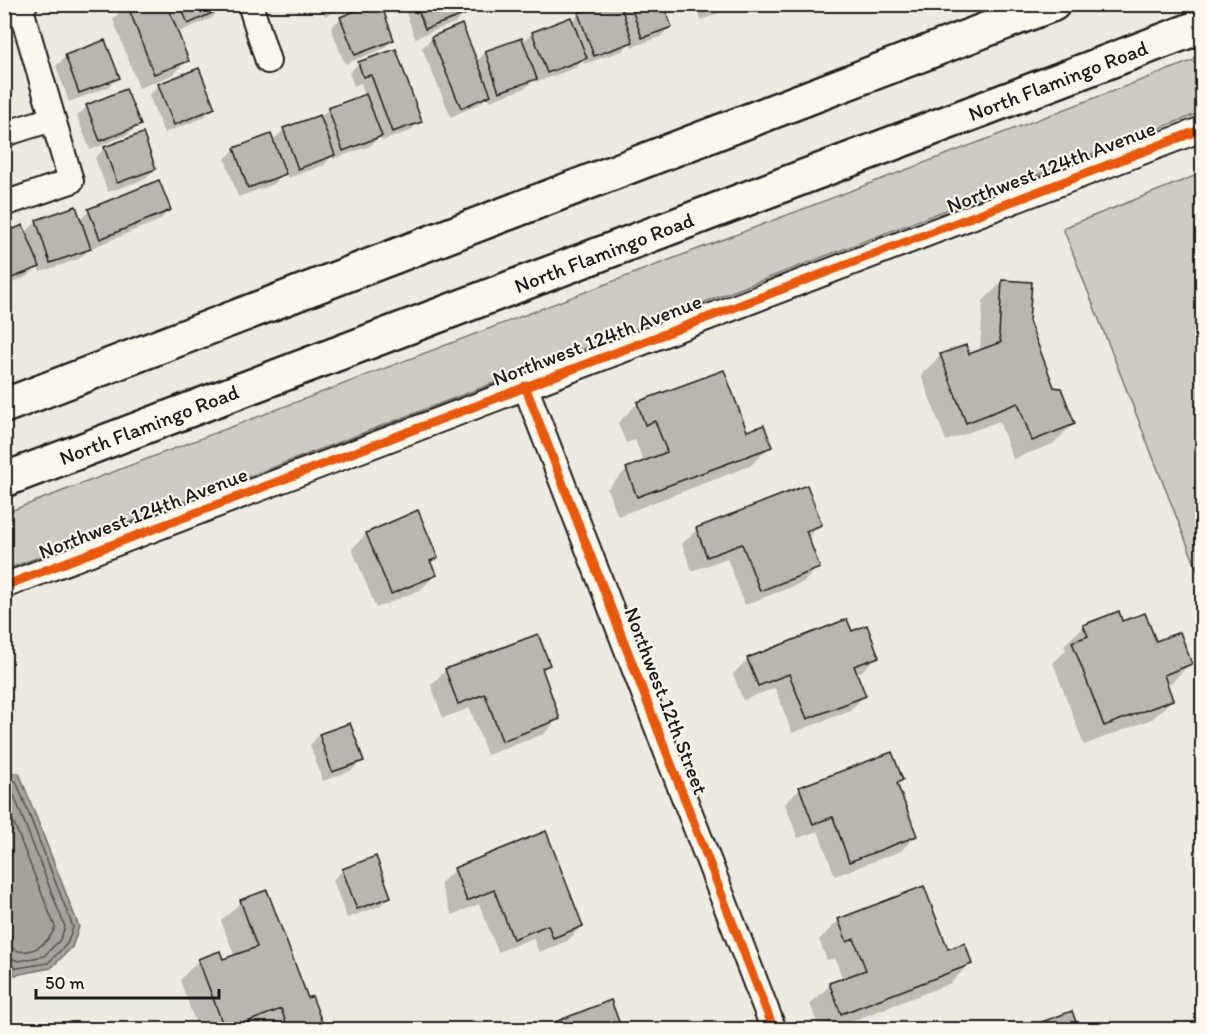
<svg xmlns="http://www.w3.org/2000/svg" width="1207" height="1034" viewBox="0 0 1207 1034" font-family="Itim,sans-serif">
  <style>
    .green { fill: #ceccc2; stroke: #75746f; stroke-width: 1.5 }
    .water { fill: #a6a39d; stroke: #6f6d69; stroke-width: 1.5 }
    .shadow { fill: #0003 }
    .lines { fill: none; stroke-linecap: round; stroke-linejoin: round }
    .shore { stroke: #535250; stroke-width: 1.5 }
    .building { fill: #b9b6af; stroke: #1c1c1c; stroke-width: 1.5 }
    .street-casing { stroke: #1c1c1c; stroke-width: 28 }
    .highway-casing { stroke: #1c1c1c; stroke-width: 38 }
    .street { stroke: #fbf7ec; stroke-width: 24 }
    .highway { stroke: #fbf7ec; stroke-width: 33 }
    .cycleway-casing { stroke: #fbf7ec; stroke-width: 13 }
    .cycleway { stroke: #e8590c; stroke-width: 9 }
    .labels { text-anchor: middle; stroke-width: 4.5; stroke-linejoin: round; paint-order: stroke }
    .street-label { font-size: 21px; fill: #1c1c1c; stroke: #fbf7ec }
  </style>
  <rect width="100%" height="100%" fill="#eeeadf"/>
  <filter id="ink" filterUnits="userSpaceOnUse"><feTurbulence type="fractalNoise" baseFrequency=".0167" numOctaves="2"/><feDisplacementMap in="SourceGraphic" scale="12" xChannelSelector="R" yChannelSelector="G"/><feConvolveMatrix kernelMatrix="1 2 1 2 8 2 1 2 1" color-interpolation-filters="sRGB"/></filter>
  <g filter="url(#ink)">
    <!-- green -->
    <g class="green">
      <polygon points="1202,57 1202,112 5,570 5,513"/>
      <polygon points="1202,173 1202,582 1063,228"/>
    </g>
    <!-- water -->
    <polygon class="water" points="5,773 19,773 79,927 72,947 51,968 15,975 5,968"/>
    <!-- shadow -->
    <g class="shadow">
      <polygon points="127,4 220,4 221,8 212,18 176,33 187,60 172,75 139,88 113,19"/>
      <polygon points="321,4 357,4 325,16"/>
      <polygon points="403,4 461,4 465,14 455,23 415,38"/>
      <polygon points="607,4 662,4 670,27 660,37 632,47 630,43 622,51 584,64 582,60 575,68 537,82 536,78 525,88 490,101 488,96 479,104 451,117 422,48 432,38 476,62 486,52 522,43 532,33 572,22 579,14"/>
      <polygon points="695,4 734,4 730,9 701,20"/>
      <polygon points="341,18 393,39 383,49 345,64 331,28"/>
      <polygon points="66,56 118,77 108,87 69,102 56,66"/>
      <polygon points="359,63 420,121 410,131 382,141 380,136 370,146 333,159 332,156 324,165 288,178 286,172 274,184 238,197 225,159 235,149 272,141 284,130 320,118 328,109 365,96 361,83 354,86 349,73"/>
      <polygon points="198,70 213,108 203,118 164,133 149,95 159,85"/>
      <polygon points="4,83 10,97 4,102"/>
      <polygon points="125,91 139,124 129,134 90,150 77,116 87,107"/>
      <polygon points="105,148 155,169 145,179 108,192 95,158"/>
      <polygon points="75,208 80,220 89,211 169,210 160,220 89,249 79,259 40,272 38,266 28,276 4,286 4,235 25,233 36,222"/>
      <polygon points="1003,281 1053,389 1073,424 1053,444 1013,459 999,421 946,441 921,375 941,355 968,356 980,351 983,301"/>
      <polygon points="638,403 746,433 770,447 750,466 618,516 607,489 627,469 644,462 635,440 626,443 618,423"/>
      <polygon points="806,487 821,524 807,538 818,567 804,582 745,605 727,558 692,571 682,544 696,530"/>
      <polygon points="366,534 436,558 430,564 435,575 420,590 376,608 352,549"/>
      <polygon points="1121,623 1190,664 1171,683 1166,685 1172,700 1152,719 1084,745 1053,663 1066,650 1064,645 1084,626"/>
      <polygon points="851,633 877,656 862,671 855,674 864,696 849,711 792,733 775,688 743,700 733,674 748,659"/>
      <polygon points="549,665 541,672 558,719 544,734 487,755 470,708 443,718 431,685 446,670"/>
      <polygon points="319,735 362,760 352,770 323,781 310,745"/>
      <polygon points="901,780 896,785 915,836 901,851 835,876 818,831 798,838 785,804 800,789"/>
      <polygon points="455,869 582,926 567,941 539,952 533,938 498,952 479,904 452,915 440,884"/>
      <polygon points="343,870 389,896 380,906 347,918 333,880"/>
      <polygon points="241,902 323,1030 262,1030 261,1027 256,1030 198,1030 180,980 199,960 223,961 235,957 221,921"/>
      <polygon points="839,920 947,951 970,963 951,983 829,1030 820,1030 810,1004 830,985 843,980 835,958 827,960 819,940"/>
      <polygon points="556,1023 620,1030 549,1030"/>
      <polygon points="1043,1024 1077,1030 1037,1030"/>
    </g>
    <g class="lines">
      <!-- shore -->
      <g class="shore">
        <polyline points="4,779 16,781 73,927 67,944 48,963 17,968 4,963"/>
        <polyline points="4,786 11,788 65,927 60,940 44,956 19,961 4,956"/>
        <path d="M4,798l51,129c-5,14 -20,27 -36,24 -5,-2 -8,-4 -15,-4"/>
      </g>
    </g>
    <!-- building -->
    <g class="building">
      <polygon points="127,4 167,4 189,61 154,74"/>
      <polygon points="180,4 222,4 223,8 188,24"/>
      <polygon points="372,4 381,4 394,40 355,55 340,17"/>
      <polygon points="416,4 463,4 466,14 425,29"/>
      <polygon points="602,4 620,4 633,42 594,56 578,13"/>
      <polygon points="630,4 663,4 672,27 642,38"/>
      <polygon points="571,17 587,58 547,73 532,32"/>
      <polygon points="462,24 491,95 461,108 431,37"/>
      <polygon points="522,38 537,79 499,92 485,51"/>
      <polygon points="105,40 120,78 79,93 65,55"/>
      <polygon points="396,49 422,122 392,132 371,75 363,77 358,62"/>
      <polygon points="199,68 215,108 174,125 158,84"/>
      <polygon points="126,89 141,125 100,141 86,105"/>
      <polygon points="366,94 382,136 343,151 328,108"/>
      <polygon points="320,115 335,155 298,169 283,128"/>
      <polygon points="143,133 156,169 117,183 104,147"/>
      <polygon points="271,134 286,174 248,188 234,148"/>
      <polygon points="159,180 171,210 100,239 88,209"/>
      <polygon points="76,206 91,249 50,263 36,220"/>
      <polygon points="23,225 40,267 4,281 4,233"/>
      <polygon points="1002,280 1032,282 1029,321 1054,387 1061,388 1075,424 1032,441 1018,403 966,423 940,354 966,345 969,354 1001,342 999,335"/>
      <polygon points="724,370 747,431 764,425 772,447 637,497 626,468 667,452 655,421 645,425 637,402"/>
      <polygon points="807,485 822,525 806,531 820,568 760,591 742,544 707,557 696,528"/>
      <polygon points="418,510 438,558 430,561 437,575 391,594 366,533"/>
      <polygon points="1119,611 1122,621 1145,613 1156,641 1180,632 1192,664 1164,675 1173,700 1104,726 1072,642 1088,636 1083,625"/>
      <polygon points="847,619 852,631 867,625 879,657 854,666 866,696 807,719 789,674 758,686 747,658"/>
      <polygon points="538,634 550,665 542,668 560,719 502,741 485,694 458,704 445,669"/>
      <polygon points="350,723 364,761 332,772 319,734"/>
      <polygon points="892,752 903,780 897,783 917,836 849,862 833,817 813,824 799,787"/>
      <polygon points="546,831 583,926 553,938 548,925 513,939 494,890 467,901 454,868"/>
      <polygon points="376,856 391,897 357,909 342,869"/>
      <polygon points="924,886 948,949 965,943 972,964 841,1014 829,983 866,970 854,939 847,942 838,919"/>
      <polygon points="267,890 308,998 312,996 325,1030 289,1030 281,1009 247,1022 250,1030 225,1030 198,959 220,951 223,959 257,947 240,900"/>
      <polygon points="611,1000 622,1030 558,1030 555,1022"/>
      <polygon points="1072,1011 1079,1030 1045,1030 1042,1022"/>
    </g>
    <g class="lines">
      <!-- street casing -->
      <g class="street-casing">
        <g id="street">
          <polyline points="250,4 268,61"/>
          <polyline points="4,134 52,119"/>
          <polyline points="4,204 71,181 21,9 25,4"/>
          <polyline points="525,386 774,1030"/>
          <polyline points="4,586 1202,129"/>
        </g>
      </g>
      <!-- highway casing -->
      <g class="highway-casing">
        <g id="highway">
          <polyline points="4,406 1053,4"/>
          <polyline points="4,480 1202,26"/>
        </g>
      </g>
      <!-- street -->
      <use href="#street" class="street"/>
      <!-- highway -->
      <use href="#highway" class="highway"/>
      <!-- cycleway casing -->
      <g class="cycleway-casing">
        <g id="cycleway">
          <polyline points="525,386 774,1030"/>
          <polyline points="4,586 1202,129"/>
        </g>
      </g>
      <!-- cycleway -->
      <use href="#cycleway" class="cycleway"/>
    </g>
  </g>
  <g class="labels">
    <!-- street labels -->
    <g class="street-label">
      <text transform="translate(1058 81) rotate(-21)" y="7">North Flamingo Road</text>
      <text transform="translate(1051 167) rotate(-21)" y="7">Northwest 124th Avenue</text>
      <text transform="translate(604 253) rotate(-21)" y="7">North Flamingo Road</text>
      <text transform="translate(597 340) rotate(-21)" y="7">Northwest 124th Avenue</text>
      <text transform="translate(149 425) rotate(-21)" y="7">North Flamingo Road</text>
      <text transform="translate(143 513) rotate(-21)" y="7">Northwest 124th Avenue</text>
      <text transform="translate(666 701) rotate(69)" y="7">Northwest 12th Street</text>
    </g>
  </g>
  <!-- margin -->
  <rect width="1207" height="1034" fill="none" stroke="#fbf7ec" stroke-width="24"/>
  <rect x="12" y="12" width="1183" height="1010" fill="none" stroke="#1c1c1c" stroke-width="2" filter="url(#ink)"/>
  <!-- scale -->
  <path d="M36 989v9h183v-9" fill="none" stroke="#1c1c1c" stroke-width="3"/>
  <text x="45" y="989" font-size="18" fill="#1c1c1c" stroke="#fbf7ec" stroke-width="4.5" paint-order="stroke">50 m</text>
</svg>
